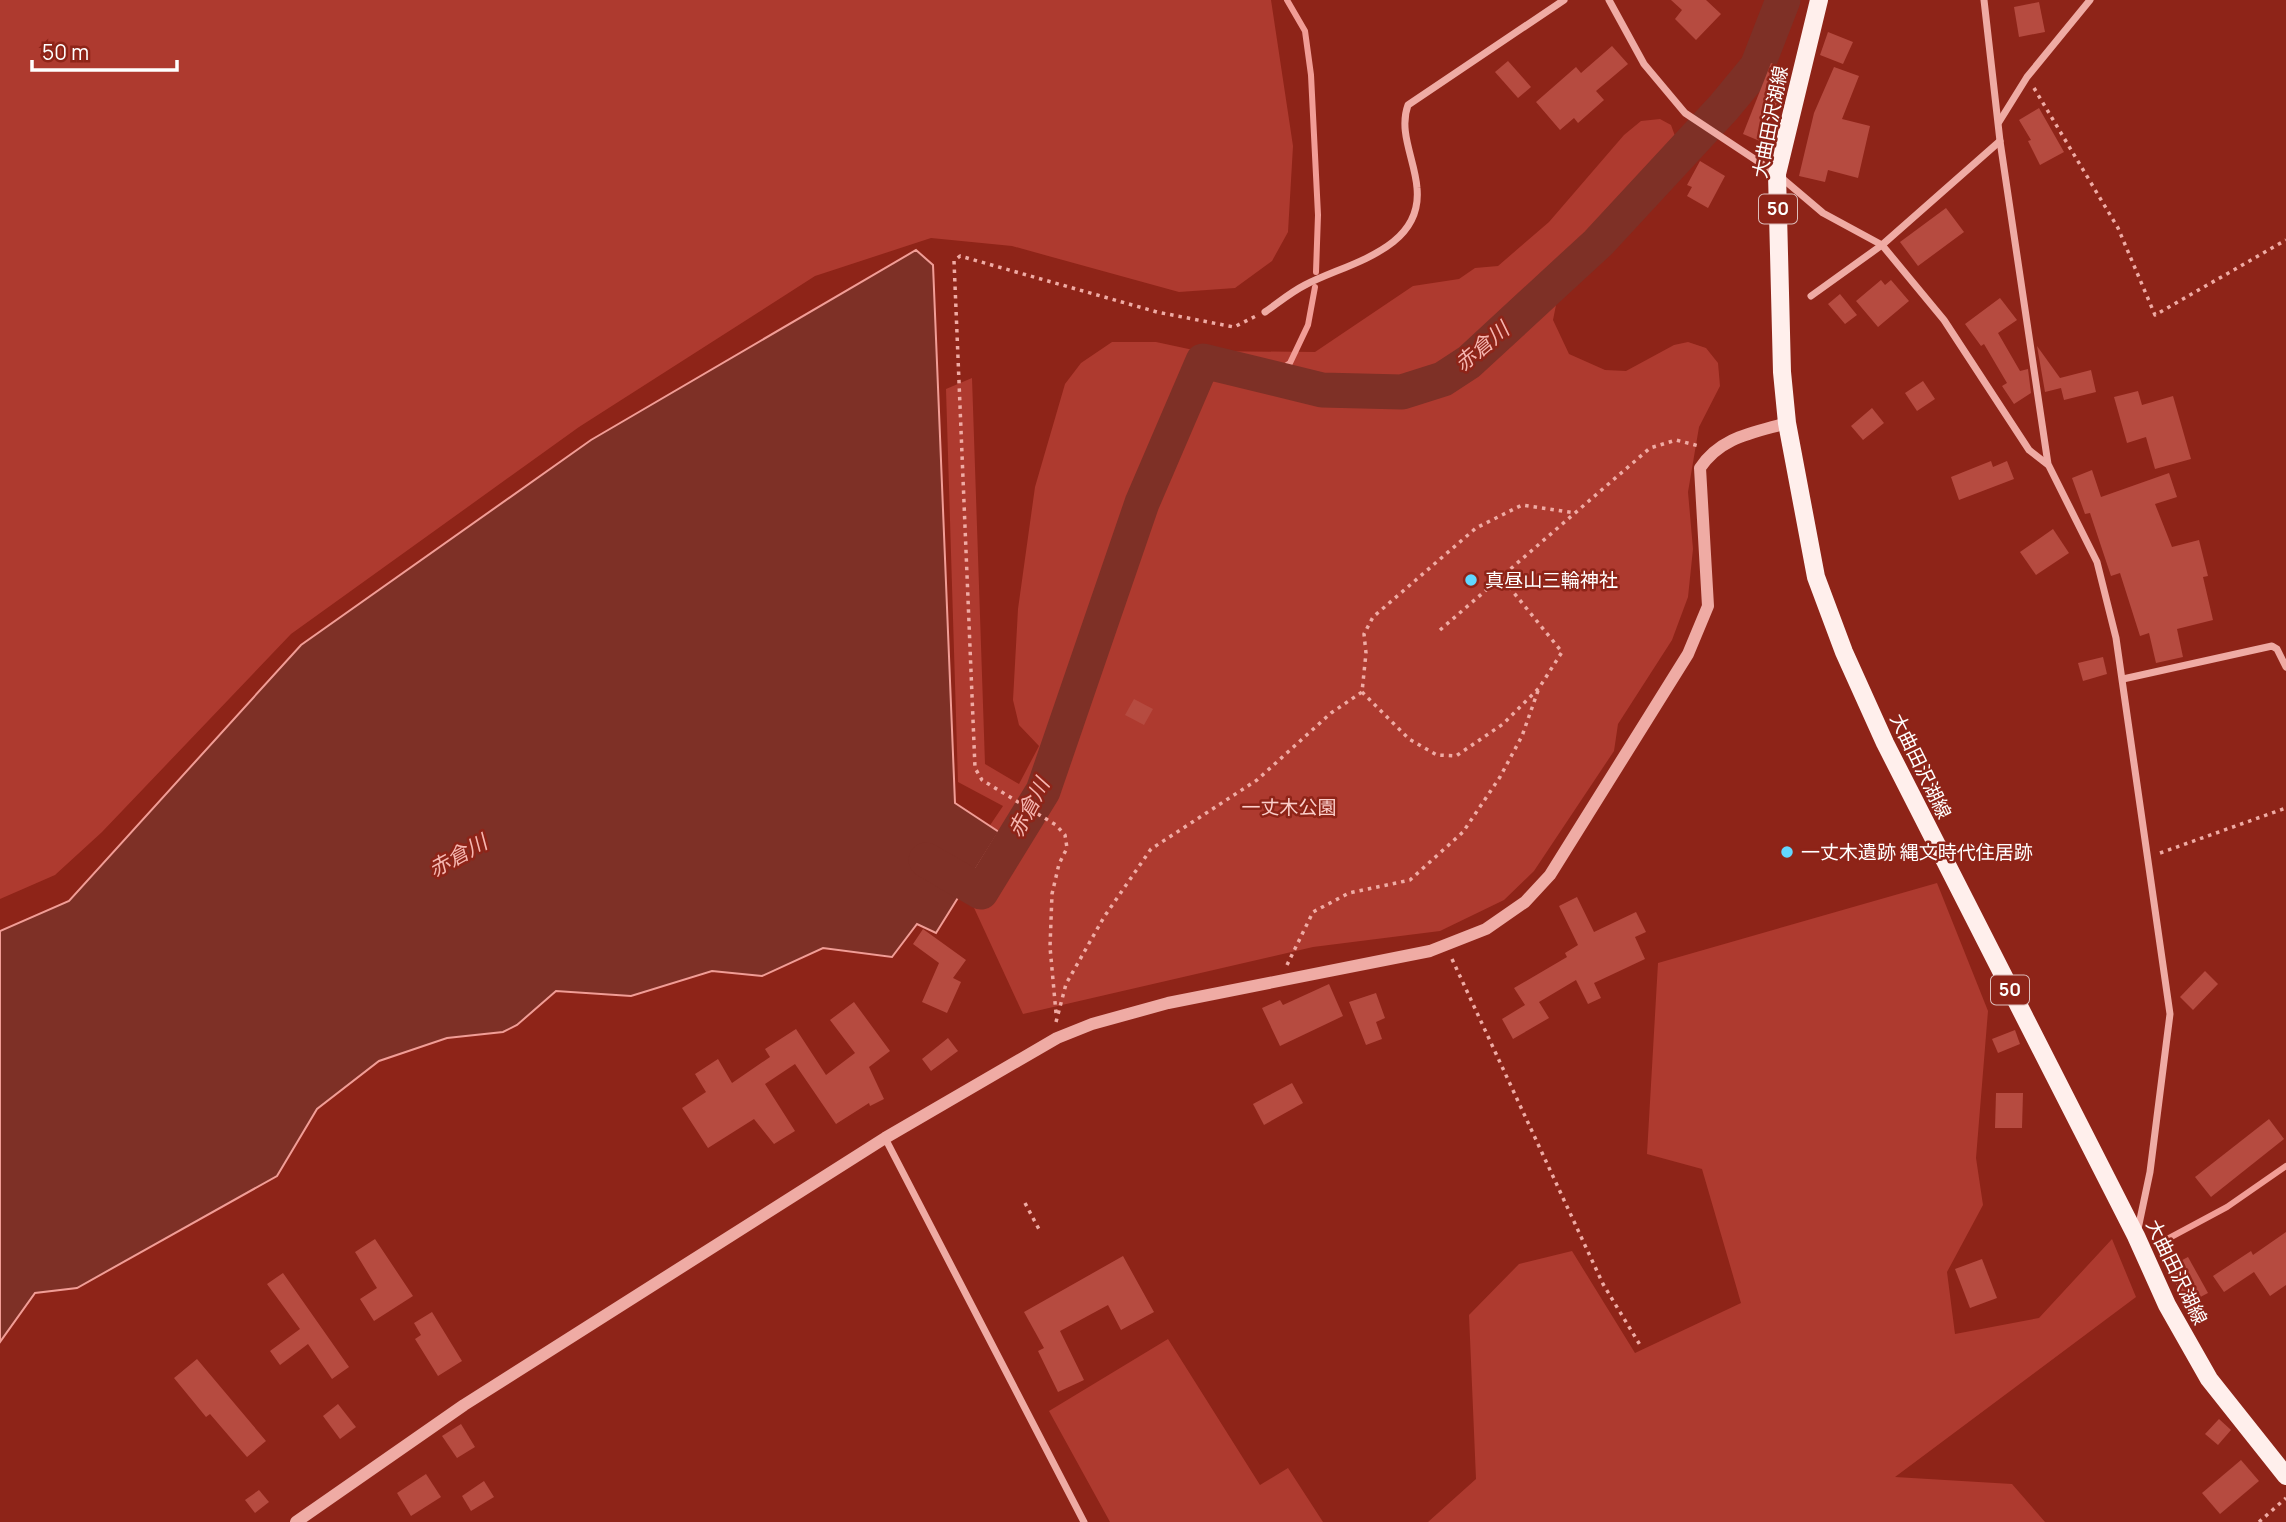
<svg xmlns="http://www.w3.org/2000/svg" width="2286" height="1522" viewBox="0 0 2286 1522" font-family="Manrope,'Noto Sans JP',sans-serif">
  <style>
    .green { fill: #ae3a2f }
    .water { fill: #7e3026; stroke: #f19d96; stroke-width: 2 }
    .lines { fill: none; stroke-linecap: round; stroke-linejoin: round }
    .stream { stroke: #f19d96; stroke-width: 6 }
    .river { stroke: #7e3026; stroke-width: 35 }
    .building { fill: #b64b40 }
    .path { stroke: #efaba4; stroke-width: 3.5; stroke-dasharray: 3.5 5; stroke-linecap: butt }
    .minor { stroke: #efaba4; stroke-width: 7 }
    .tertiary { stroke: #efaba4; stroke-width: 12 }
    .primary { stroke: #ffefec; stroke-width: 18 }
    .poi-dot { fill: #62d7ff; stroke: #8e2418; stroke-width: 2.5 }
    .labels { text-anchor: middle; stroke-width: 5; stroke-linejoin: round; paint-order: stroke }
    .shield { fill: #8e2418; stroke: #ddbdba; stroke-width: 2 }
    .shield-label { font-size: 18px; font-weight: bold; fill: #fff }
    .street-label { font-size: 19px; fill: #fff; stroke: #8e2418 }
    .poi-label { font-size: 19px; fill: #fff; stroke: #8e2418; text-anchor: start }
    .park-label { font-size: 19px; fill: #fbceca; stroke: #8e2418 }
    .water-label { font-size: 21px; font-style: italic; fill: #f6b6b0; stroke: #8e2418 }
  </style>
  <rect width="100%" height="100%" fill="#8e2418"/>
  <!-- green -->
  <g class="green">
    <polygon points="0,0 1271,0 1293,146 1288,232 1272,261 1235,288 1179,292 1012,246 931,238 815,276 579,427 291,634 102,832 55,875 0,899"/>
    <polygon points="1660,119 1671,125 1675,136 1666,154 1588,229 1564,265 1553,320 1569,354 1605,370 1626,371 1674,345 1688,342 1706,348 1718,363 1720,386 1699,427 1688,492 1693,549 1688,597 1672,640 1618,724 1614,751 1534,871 1504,900 1440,931 1313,947 1023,1014 958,873 1003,806 958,782 946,389 972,378 985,764 1019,784 1039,746 1019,725 1013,700 1018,609 1035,487 1065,384 1081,363 1112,342 1156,342 1198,351 1315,352 1413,286 1459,279 1475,268 1498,266 1549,222 1624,135 1641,121"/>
    <polygon points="1937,883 1988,1011 1976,1158 1983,1205 1947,1272 1955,1334 2039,1318 2112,1239 2136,1297 1895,1477 2012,1484 2045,1522 1428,1522 1476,1479 1469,1315 1519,1264 1572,1251 1635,1353 1741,1303 1702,1169 1647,1154 1658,963"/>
    <polygon points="1168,1339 1260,1485 1288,1468 1323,1522 1110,1522 1049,1411"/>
  </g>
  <!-- water -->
  <polygon class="water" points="916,250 933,265 955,803 999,832 936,933 917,924 892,957 823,948 762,976 712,971 631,996 556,991 517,1025 503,1032 447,1038 379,1061 317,1109 277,1176 77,1288 35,1293 0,1342 0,931 69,901 301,645 591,440"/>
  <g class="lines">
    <!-- stream -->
    <g class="stream">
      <polyline points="1287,0 1305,31 1311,75 1318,215 1316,272"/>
      <polyline points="1266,379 1290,363 1308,325 1315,287"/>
      <polyline points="2158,1244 2227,1207 2286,1166"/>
    </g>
    <!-- river -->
    <polyline class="river" points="926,860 981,892 1043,791 1142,503 1203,361 1322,390 1402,392 1443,379 1469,362 1598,243 1724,107 1757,67 1783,0"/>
  </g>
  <!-- building -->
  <g class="building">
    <polygon points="1671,0 1706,0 1721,14 1696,40 1675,19 1682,10"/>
    <polygon points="2039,2 2045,32 2019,37 2014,7"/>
    <polygon points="1828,32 1853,42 1843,64 1820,55"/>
    <polygon points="1612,46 1628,64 1596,91 1604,100 1578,123 1574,118 1560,130 1536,102 1576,67 1581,73"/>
    <polygon points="1508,61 1531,87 1518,98 1495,72"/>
    <polygon points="1771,63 1789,71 1762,142 1743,134"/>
    <polygon points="1834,67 1859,76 1842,119 1870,126 1858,178 1828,170 1825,182 1799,176 1814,113"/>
    <polygon points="2039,108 2064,152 2040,165 2028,141 2031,140 2019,120"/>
    <polygon points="1700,161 1725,176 1708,208 1687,196 1692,187 1687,185"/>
    <polygon points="1946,208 1964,232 1918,266 1900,242"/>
    <polygon points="1881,280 1885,285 1891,280 1909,301 1878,327 1856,301"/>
    <polygon points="1840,294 1857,315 1845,324 1828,304"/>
    <polygon points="2000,298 2017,320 1998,333 2020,371 2028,369 2031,393 2014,404 2002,386 2007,383 1984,344 1981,346 1965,324"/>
    <polygon points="2037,346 2060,378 2091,370 2096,392 2064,400 2061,388 2045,392"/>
    <polygon points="1923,381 1935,399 1917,411 1905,393"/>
    <polygon points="2138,391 2142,405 2173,396 2191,459 2155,469 2146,437 2127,443 2114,397"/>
    <polygon points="1872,408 1884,423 1863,440 1851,426"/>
    <polygon points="1991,461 1993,467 2007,461 2014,479 1959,500 1951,477"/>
    <polygon points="2092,470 2101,497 2169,473 2177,497 2155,504 2172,547 2199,540 2208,576 2203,577 2213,620 2177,629 2183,657 2156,663 2149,633 2140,636 2120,573 2111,576 2090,513 2085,514 2072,478"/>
    <polygon points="2053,529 2069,553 2036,575 2020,552"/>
    <polygon points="2103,657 2107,674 2083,681 2078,663"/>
    <polygon points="1134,699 1153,709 1144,725 1125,715"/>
    <polygon points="1577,897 1594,932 1636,912 1646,932 1635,937 1645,959 1594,983 1601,998 1588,1004 1576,980 1539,1002 1549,1018 1513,1039 1502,1019 1525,1005 1514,988 1567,957 1565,953 1578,945 1559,906"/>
    <polygon points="923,929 966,960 953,978 961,982 947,1013 922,1002 939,963 913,944"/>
    <polygon points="2205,971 2218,984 2193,1010 2180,997"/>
    <polygon points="1329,984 1343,1016 1280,1046 1262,1008 1280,1000 1283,1005"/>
    <polygon points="1376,993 1385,1018 1376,1022 1382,1039 1366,1045 1349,1002"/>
    <polygon points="854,1002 890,1051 869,1067 884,1099 870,1106 869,1103 836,1124 795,1064 765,1084 795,1131 774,1144 754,1119 708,1148 682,1108 706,1092 695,1074 718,1059 732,1083 770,1057 765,1049 796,1029 826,1075 855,1053 830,1020"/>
    <polygon points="2015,1030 2020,1044 1998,1053 1992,1039"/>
    <polygon points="948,1038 958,1051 931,1071 922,1059"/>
    <polygon points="1292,1083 1303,1103 1264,1125 1253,1104"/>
    <polygon points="1996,1093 2023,1093 2022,1128 1995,1128"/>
    <polygon points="2269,1119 2284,1139 2211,1197 2195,1177"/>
    <polygon points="2286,1232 2286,1285 2270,1296 2254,1272 2224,1292 2213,1276 2251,1251 2253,1255"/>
    <polygon points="375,1239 413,1296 374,1321 360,1299 377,1288 355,1252"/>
    <polygon points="1123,1256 1154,1312 1121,1330 1108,1305 1060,1331 1084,1380 1058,1392 1038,1351 1044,1348 1024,1312"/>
    <polygon points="2188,1257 2208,1293 2187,1304 2167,1268"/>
    <polygon points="1982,1259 1997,1298 1970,1308 1955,1269"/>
    <polygon points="283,1273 349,1367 332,1379 308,1344 280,1365 270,1351 300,1329 267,1284"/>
    <polygon points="432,1312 462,1361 438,1376 415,1339 421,1335 414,1323"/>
    <polygon points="197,1359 266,1441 247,1457 210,1414 206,1417 174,1378"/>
    <polygon points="338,1404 356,1427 340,1439 323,1416"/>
    <polygon points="2219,1419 2231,1430 2218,1445 2205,1434"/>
    <polygon points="461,1424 475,1447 457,1458 442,1436"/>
    <polygon points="2241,1460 2259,1481 2220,1514 2202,1493"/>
    <polygon points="426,1474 441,1497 411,1516 397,1493"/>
    <polygon points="484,1481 494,1497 471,1511 462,1496"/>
    <polygon points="259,1490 269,1502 255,1513 245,1500"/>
  </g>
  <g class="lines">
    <!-- path -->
    <g class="path">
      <polyline points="2034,88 2118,228 2155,315 2286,240"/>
      <polyline points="1440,630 1650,448 1676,440 1699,446"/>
      <polyline points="1362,692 1409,739 1437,755 1456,756 1503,724 1539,688 1562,652 1501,577"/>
      <polyline points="2160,853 2286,808"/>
      <polyline points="1452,959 1603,1284 1640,1345"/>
      <polyline points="1287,965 1313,912 1349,893 1410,880 1463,832 1500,777 1522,736 1539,688"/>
      <polyline points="1056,1013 1050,947 1052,894 1059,864 1067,848 1065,835 1056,825 982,780 975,768 954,261 960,256 1157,312 1234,327 1256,316"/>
      <polyline points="1056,1022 1066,984 1104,917 1151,849 1257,780 1331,713 1362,692 1366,653 1364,634 1373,617 1476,528 1522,505 1575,513"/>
      <polyline points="1025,1203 1041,1233"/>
      <polyline points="2259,1522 2286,1498"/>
    </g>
    <!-- minor -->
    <g class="minor">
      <polyline points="1609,0 1644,64 1685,113 1777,174 1823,213 1882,245 1944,320 2029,450 2047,464"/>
      <polyline points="1984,0 2000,141 2048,464 2097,562 2116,638 2170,1014 2150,1172 2138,1229"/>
      <polyline points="1999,122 2027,77 2090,0"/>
      <polyline points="1811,296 1882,245 2000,141"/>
      <path d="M1265,312c13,-9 26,-20 40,-27 42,-22 118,-35 112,-97 -2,-28 -19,-56 -9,-83l156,-105"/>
      <polyline points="2123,679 2272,646 2277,649 2286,667"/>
      <polyline points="885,1138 1084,1522"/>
    </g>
    <!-- tertiary -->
    <path class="tertiary" d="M296,1522l168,-117 421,-267 172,-100 35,-14 76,-21 262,-52 56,-22 39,-27 25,-27 138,-221 20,-48 -8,-138c21,-31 52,-35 87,-45"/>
    <!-- primary -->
    <polyline class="primary" points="1819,0 1777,174 1782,372 1787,423 1816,577 1844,652 1885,743 2136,1236 2167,1305 2209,1379 2286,1476"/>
  </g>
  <!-- markers -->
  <g class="poi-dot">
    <circle cx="1471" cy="580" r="7"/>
    <circle cx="1787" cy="852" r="7"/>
  </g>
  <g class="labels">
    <!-- shield labels -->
    <g class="shield">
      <rect x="1759" y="194.5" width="38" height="29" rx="5"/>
      <rect x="1991" y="975.5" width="38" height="29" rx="5"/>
    </g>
    <g class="shield-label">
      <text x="1778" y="215">50</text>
      <text x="2010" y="996">50</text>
    </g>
    <!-- street labels -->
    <g class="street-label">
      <text transform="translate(1770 122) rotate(-79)" y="7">大曲田沢湖線</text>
      <text transform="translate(1921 766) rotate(64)" y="7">大曲田沢湖線</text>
      <text transform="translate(2177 1272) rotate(64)" y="7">大曲田沢湖線</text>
    </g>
    <!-- poi labels -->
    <g class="poi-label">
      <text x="1485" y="587">真昼山三輪神社</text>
      <text x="1801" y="859">一丈木遺跡 縄文時代住居跡</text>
    </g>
    <!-- park labels -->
    <g class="park-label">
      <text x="1289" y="814">一丈木公園</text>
    </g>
    <!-- water labels -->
    <g class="water-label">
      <text transform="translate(1482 347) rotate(-40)" y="7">赤倉川</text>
      <text transform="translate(1029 808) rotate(-62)" y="7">赤倉川</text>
      <text transform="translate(458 856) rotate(-29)" y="7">赤倉川</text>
    </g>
  </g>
  <!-- scale -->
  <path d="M32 60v10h145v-10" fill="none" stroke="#ffffff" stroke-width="3.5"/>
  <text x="42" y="60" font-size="21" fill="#ffffff" stroke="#8e2418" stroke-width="5" paint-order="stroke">50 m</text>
</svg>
